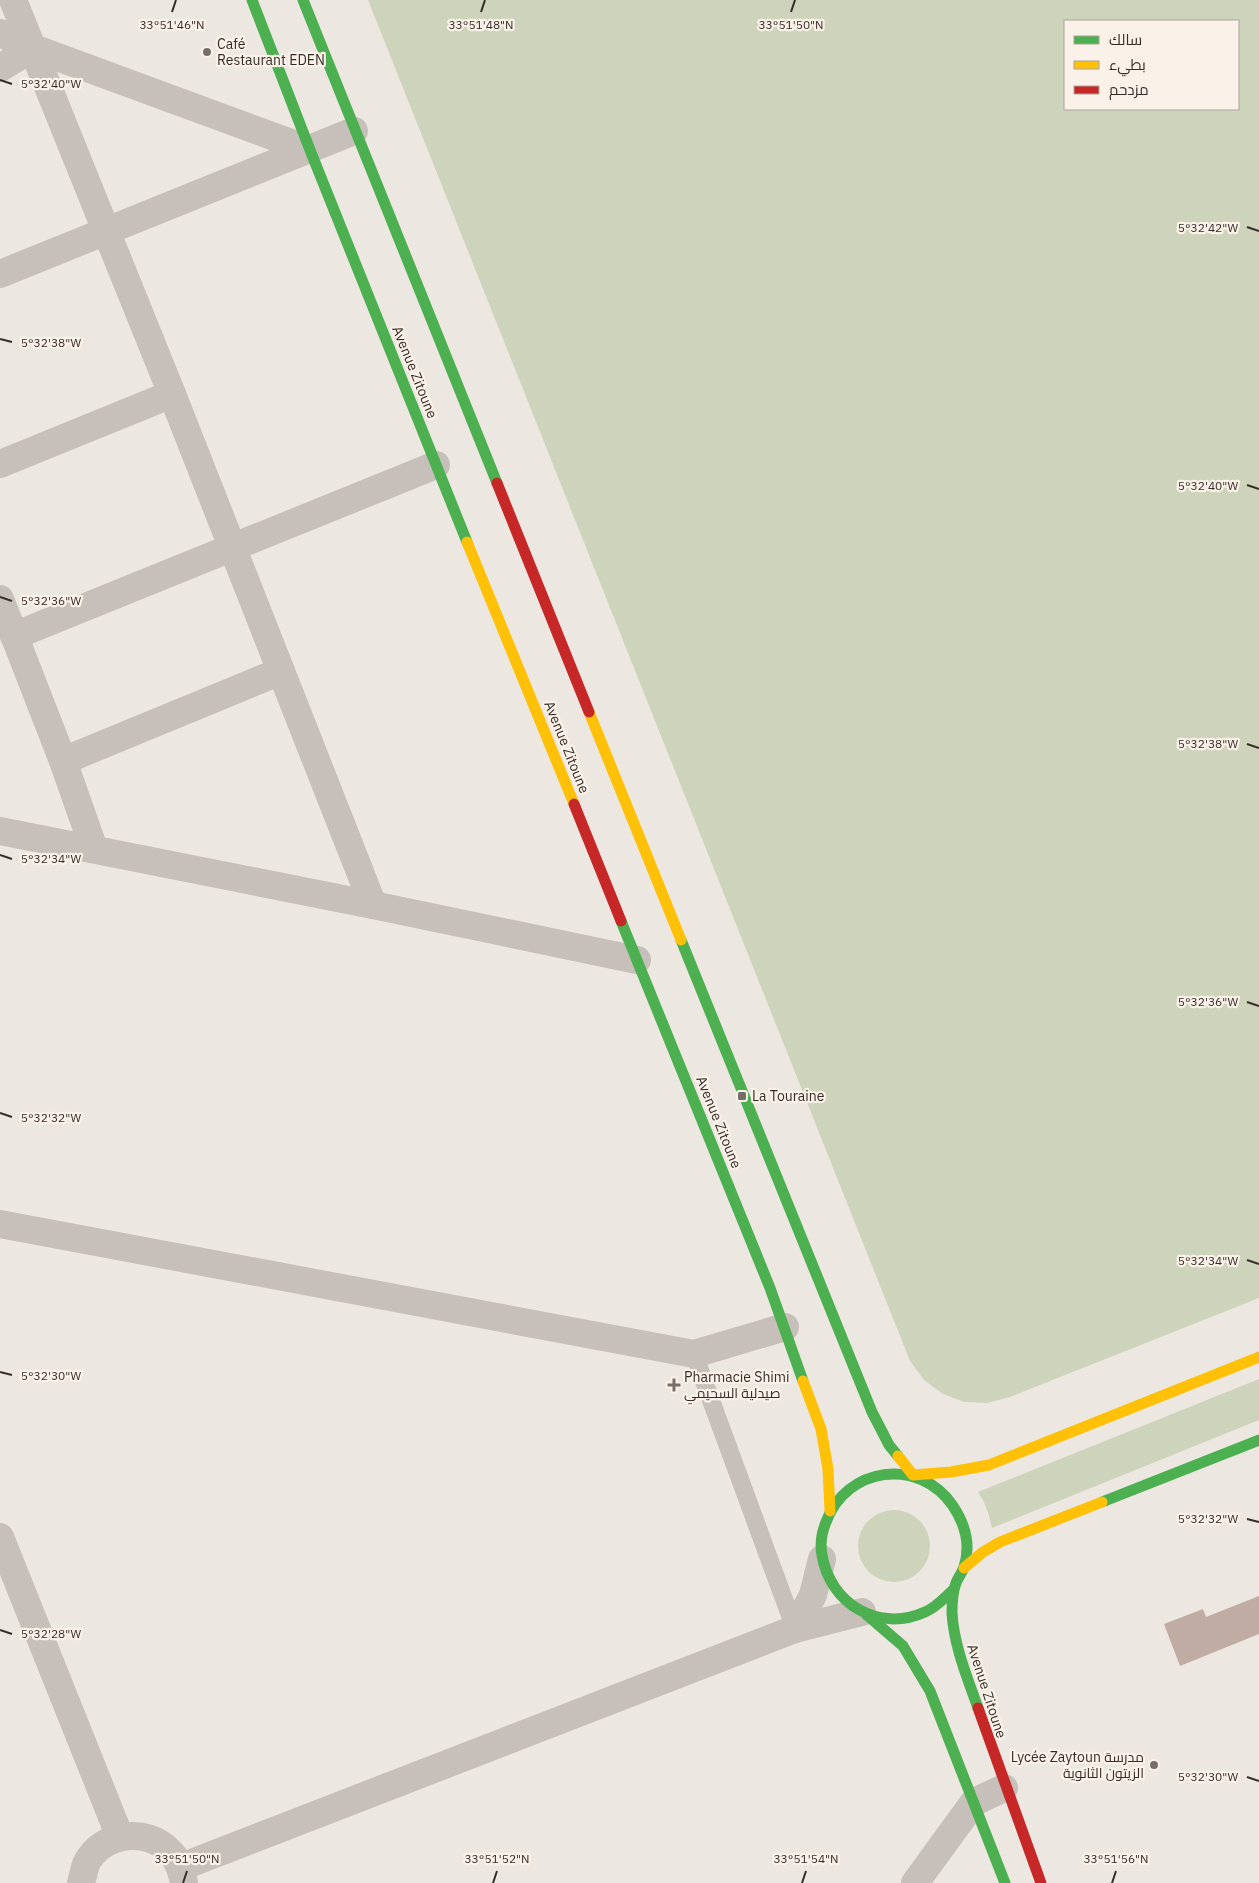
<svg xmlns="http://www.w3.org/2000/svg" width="1259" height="1883" viewBox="0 0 1259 1883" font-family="'IBM Plex Sans',Cairo,sans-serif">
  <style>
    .green { fill: #ced3bb; fill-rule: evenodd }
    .building { fill: #c1aca3 }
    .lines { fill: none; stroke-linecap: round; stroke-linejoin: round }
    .lane { stroke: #c7c0ba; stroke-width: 18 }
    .street { stroke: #c7c0ba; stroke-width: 28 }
    .fast { stroke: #4caf50; stroke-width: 11 }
    .slow { stroke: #ffc107; stroke-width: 11 }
    .jam { stroke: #c62828; stroke-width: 11 }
    .ticks { fill: none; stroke: #372d28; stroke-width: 2 }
    .poi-dot { fill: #776e69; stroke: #faf2e9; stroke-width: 2 }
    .labels { text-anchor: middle; stroke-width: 4.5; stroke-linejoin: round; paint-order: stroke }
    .poi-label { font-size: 14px; fill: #372d28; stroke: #faf2e9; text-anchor: start }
    .street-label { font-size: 14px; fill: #372d28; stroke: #faf2e9 }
    .ticks-label { font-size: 12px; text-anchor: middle; fill: #372d28; stroke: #faf2e9; stroke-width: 4.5; stroke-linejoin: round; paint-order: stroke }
  </style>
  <rect width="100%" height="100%" fill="#ede7e1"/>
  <!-- green -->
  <g class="green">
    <path d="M368,0h891v1298l-249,99 -23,6 -23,-1 -21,-8 -19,-14 -14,-19zM1238,21v88h-173v-88z"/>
    <path d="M1259,1379v41l-267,108c-3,-14 -6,-24 -14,-36z"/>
    <circle cx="894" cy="1546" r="36"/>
  </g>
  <!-- building -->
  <polygon class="building" points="1259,1596 1259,1634 1180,1666 1164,1624 1203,1609 1206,1617"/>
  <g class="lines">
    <!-- lane -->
    <polyline class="lane" points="694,1354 795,1629"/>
    <!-- street -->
    <g class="street">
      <polyline points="13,0 172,394 373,905"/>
      <polyline points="0,33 33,48 310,150"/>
      <polyline points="0,68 33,48"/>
      <polyline points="0,274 354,131"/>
      <polyline points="0,464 172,394"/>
      <polyline points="0,599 63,761 94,849"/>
      <polyline points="14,636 436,465"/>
      <polyline points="63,761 281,671"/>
      <polyline points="0,831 373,905 637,960"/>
      <polyline points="0,1224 694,1354 785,1327"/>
      <polyline points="0,1537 120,1837"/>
      <polyline points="795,1629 813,1595 822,1559"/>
      <polyline points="181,1867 795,1629 862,1612"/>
      <path d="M81,1883c2,-6 3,-13 5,-19 15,-31 61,-38 84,-12 9,9 12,20 14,31"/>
      <polyline points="915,1883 974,1802 1004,1788"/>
    </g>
    <!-- fast -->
    <g class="fast">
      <polyline points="252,0 310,150 467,542"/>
      <polyline points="303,0 497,483"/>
      <polyline points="621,921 770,1288 803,1381"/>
      <polyline points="681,940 872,1412 889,1445 898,1456"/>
      <polyline points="1102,1502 1259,1440"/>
      <path d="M954,1589c-10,9 -17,18 -29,23 -46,21 -95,-8 -103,-57 -2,-10 0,-23 4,-33 20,-55 93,-66 127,-16 12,18 18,39 11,61 -2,6 -6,11 -8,16 -4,10 -4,21 -4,30 2,33 15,64 26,95"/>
      <polyline points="867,1615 903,1646 930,1691 1005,1883"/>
    </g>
    <!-- slow -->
    <g class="slow">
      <polyline points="467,542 574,804"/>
      <polyline points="589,712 681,940"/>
      <polyline points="803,1381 821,1429 828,1469 830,1511"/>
      <polyline points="898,1456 913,1475 951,1472 989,1465 1259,1357"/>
      <polyline points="964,1568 983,1552 1000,1542 1102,1502"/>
    </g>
    <!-- jam -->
    <g class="jam">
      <polyline points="497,483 589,712"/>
      <polyline points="574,804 621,921"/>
      <polyline points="978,1708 1041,1883"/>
    </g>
  </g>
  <!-- ticks -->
  <path class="ticks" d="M172,12l4,-12M481,12l4,-12M791,12l4,-12M0,80l12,4M1247,227l12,4M0,339l12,3M1247,485l12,4M0,597l12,4M1247,744l12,4M0,855l12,4M1247,1002l12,4M0,1113l12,4M1247,1260l12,4M0,1372l12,3M1247,1519l12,3M0,1630l12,4M1247,1777l12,4M183,1883l4,-12M493,1883l4,-12M802,1883l4,-12M1112,1883l4,-12"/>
  <!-- markers -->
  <g class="poi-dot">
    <circle cx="207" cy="52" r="5"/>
    <rect x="737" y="1091" width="10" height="10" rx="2.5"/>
    <path d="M671.5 1377.5h5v5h5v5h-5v5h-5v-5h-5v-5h5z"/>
    <circle cx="1154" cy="1765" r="5"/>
  </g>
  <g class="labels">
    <!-- poi labels -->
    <g class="poi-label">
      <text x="217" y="49">Café<tspan x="217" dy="16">Restaurant EDEN</tspan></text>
      <text x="752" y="1101">La Touraine</text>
      <text x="684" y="1382">Pharmacie Shimi<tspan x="684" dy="16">صيدلية السحيمي</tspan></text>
      <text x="1144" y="1762" text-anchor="end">Lycée Zaytoun مدرسة<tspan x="1144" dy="16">الزيتون الثانوية</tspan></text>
    </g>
    <!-- street labels -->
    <g class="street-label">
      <text transform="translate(415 372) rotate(68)" y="5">Avenue Zitoune</text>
      <text transform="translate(567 747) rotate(68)" y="5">Avenue Zitoune</text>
      <text transform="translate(719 1122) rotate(68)" y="5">Avenue Zitoune</text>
      <text transform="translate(987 1691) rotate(72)" y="5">Avenue Zitoune</text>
    </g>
  </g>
  <g class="ticks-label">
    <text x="172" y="29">33°51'46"N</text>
    <text x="481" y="29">33°51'48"N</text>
    <text x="791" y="29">33°51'50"N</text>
    <text x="51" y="88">5°32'40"W</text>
    <text x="1208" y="232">5°32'42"W</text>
    <text x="51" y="347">5°32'38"W</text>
    <text x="1208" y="490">5°32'40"W</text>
    <text x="51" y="605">5°32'36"W</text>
    <text x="1208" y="748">5°32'38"W</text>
    <text x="51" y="863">5°32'34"W</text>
    <text x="1208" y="1006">5°32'36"W</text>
    <text x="51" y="1122">5°32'32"W</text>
    <text x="1208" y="1265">5°32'34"W</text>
    <text x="51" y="1380">5°32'30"W</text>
    <text x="1208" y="1523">5°32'32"W</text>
    <text x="51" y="1638">5°32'28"W</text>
    <text x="1208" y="1781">5°32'30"W</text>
    <text x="187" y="1863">33°51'50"N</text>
    <text x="497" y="1863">33°51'52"N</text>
    <text x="806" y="1863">33°51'54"N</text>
    <text x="1116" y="1863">33°51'56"N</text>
  </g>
  <!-- legend -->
  <rect x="1064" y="20" width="175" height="90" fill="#faf2e9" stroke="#aca39c"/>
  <rect x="1074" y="36" width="25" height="8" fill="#4caf50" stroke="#aca39c"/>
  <text x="1109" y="45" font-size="15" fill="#372d28">سالك</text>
  <rect x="1074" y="61" width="25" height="8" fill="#ffc107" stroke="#aca39c"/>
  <text x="1109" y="70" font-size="15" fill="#372d28">بطيء</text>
  <rect x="1074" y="86" width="25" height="8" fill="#c62828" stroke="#aca39c"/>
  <text x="1109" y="95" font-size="15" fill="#372d28">مزدحم</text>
</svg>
